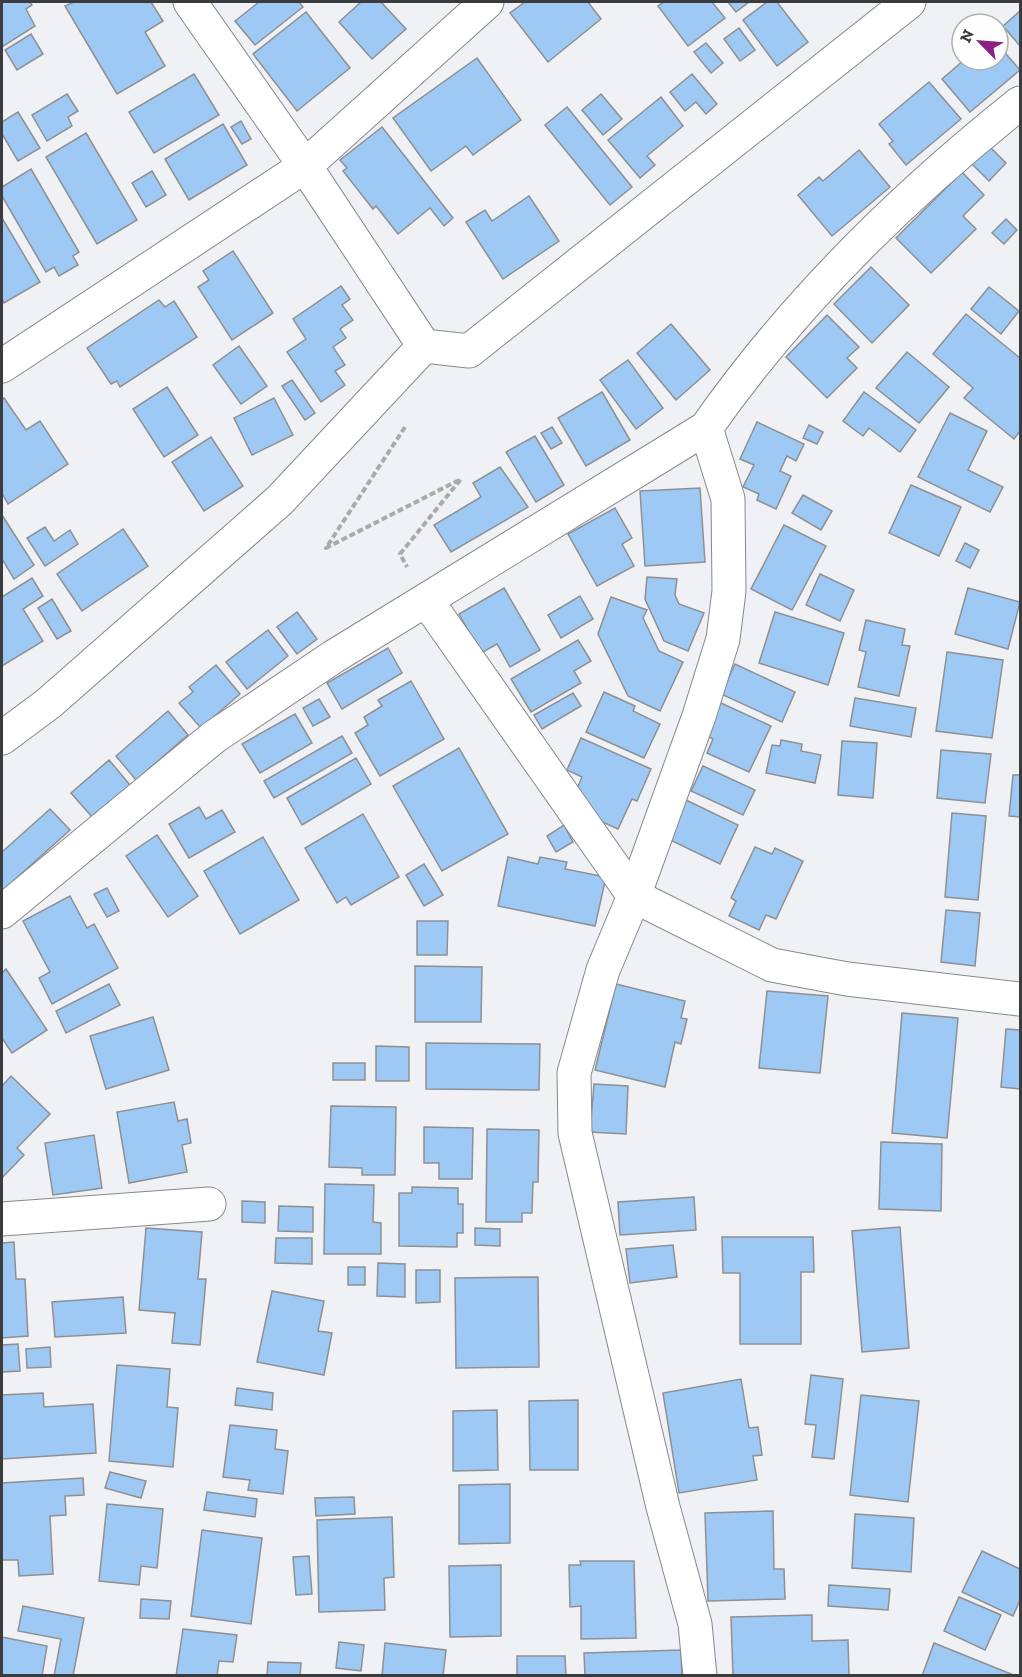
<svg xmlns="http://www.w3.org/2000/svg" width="1022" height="1677" viewBox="0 0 1022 1677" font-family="'Zilla Slab',serif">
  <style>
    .building { fill: #9ec9f4; stroke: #8e9093; stroke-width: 1.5 }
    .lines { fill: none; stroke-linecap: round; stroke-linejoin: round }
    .street-casing { stroke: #86898b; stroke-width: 35 }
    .path { stroke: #a8aaac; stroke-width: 4; stroke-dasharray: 6 3; stroke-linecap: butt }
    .street { stroke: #fff; stroke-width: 33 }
  </style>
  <rect width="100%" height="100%" fill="#eff1f4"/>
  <!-- building -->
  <g class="building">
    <polygon points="2,2 30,2 32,5 26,9 35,26 2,47"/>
    <polygon points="74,2 151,2 163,21 145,32 165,66 117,94 65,6"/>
    <polygon points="259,2 299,2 303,7 255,45 235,21"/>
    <polygon points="361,2 381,2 406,29 372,59 339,22"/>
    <polygon points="525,2 588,2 601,19 548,62 510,13"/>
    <polygon points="664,2 712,2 725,18 688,46 658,6"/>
    <polygon points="728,2 749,2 736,12"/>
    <polygon points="767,2 777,2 808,42 777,66 743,20"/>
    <polygon points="1020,11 1020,46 1003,26"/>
    <polygon points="306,12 350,68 297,111 253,54"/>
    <polygon points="739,28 755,50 740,61 724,39"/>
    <polygon points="31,34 43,54 17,70 5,50"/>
    <polygon points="706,43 723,63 711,73 694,52"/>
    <polygon points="998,45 1020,70 970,112 942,79 964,60 998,60"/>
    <polygon points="477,58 521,120 473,155 466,146 431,171 393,118"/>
    <polygon points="194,74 219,115 154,153 129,112"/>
    <polygon points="692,74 717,104 706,114 696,102 685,111 670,92"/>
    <polygon points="929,82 961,119 906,165 889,144 893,141 879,124"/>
    <polygon points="67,94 78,111 68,117 72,126 47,141 32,115"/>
    <polygon points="601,94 622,119 603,135 582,110"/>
    <polygon points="661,97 683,126 647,156 655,165 640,178 608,140"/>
    <polygon points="567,107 632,187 610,205 545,125"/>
    <polygon points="18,112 40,148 18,161 2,134 2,122"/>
    <polygon points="241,121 251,139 242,144 231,127"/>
    <polygon points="223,124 247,165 189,200 165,159"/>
    <polygon points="382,127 453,218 444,226 430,208 398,234 376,206 373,209 343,171 347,168 340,160"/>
    <polygon points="86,133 137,220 97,244 46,157"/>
    <polygon points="990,147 1006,163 989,181 972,164"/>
    <polygon points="859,150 890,187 832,236 798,195 819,177 823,181"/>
    <polygon points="31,169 79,252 73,256 78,265 59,276 54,267 46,272 2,196 2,187"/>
    <polygon points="152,171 166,195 146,207 132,183"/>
    <polygon points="962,172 984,195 963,216 976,229 931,273 896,238"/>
    <polygon points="529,196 559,241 503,279 466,222 485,210 492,221"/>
    <polygon points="2,218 40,282 4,303 2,299"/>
    <polygon points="1006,219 1017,230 1004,244 992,233"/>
    <polygon points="233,251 273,313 232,340 198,287 209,280 203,271"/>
    <polygon points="871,267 909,305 872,343 834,304"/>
    <polygon points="341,286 350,299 342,305 353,320 340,329 346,338 333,347 345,365 335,371 345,385 321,402 287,352 306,339 293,319"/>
    <polygon points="989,287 1019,311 1001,334 971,309"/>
    <polygon points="159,300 165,307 174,301 197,337 120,387 117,381 111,384 87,348"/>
    <polygon points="966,314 1020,358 1020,431 1014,439 964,398 973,388 933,354"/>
    <polygon points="827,315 859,347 847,358 857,368 827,398 786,357"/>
    <polygon points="671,324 710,370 676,400 637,353"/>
    <polygon points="239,346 267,386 241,404 213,365"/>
    <polygon points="907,352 949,387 919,423 876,388"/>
    <polygon points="628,360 663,408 636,429 600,380"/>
    <polygon points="292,380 315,413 305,420 282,386"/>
    <polygon points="167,387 198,435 164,457 133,409"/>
    <polygon points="602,392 630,440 586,466 558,418"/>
    <polygon points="864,392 916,430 900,452 869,428 863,436 843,421"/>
    <polygon points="4,398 26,430 40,421 68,464 8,504 2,493 2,400"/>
    <polygon points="274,398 293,435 252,455 234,418"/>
    <polygon points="950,413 987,431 968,470 1003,487 990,512 918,477"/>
    <polygon points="757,422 804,444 796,461 787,456 780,471 791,476 776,509 757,500 759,494 743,487 754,465 740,459"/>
    <polygon points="809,425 823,432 817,444 803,438"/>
    <polygon points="552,427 562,443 551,449 541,433"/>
    <polygon points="535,436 564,485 536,502 506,452"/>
    <polygon points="211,437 243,486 204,511 172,462"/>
    <polygon points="500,467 528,507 451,552 434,525 481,497 473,483"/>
    <polygon points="911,485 961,507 939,556 889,533"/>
    <polygon points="700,488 705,562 645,566 640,491"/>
    <polygon points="803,495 832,511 821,530 792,513"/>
    <polygon points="615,508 632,538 622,544 634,566 597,586 568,534"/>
    <polygon points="2,515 34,565 14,579 2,559"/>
    <polygon points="784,525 826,546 792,610 751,589"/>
    <polygon points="45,527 54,541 70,530 78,544 45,566 27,538"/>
    <polygon points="123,529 148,566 82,611 57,574"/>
    <polygon points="965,543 979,550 970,568 956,561"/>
    <polygon points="820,574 854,590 840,621 806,605"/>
    <polygon points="647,577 677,579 675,595 679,604 704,613 688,651 664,641 645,599"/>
    <polygon points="32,578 43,596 23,609 43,641 2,666 2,597"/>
    <polygon points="504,588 540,650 510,667 497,644 481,653 459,614"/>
    <polygon points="968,588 1020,602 1008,649 955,634"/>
    <polygon points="580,596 593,619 561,638 548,615"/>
    <polygon points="611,597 647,610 643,618 659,651 683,662 660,711 628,696 598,634"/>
    <polygon points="52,599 71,631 57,639 38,608"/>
    <polygon points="297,612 317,639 297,654 277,627"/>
    <polygon points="775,612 844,633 828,685 759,663"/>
    <polygon points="866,620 905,629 902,645 910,646 899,696 858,687 866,652 859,650"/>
    <polygon points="268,630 288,656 247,689 226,662"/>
    <polygon points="578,640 591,661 574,671 581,683 531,712 511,679"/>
    <polygon points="388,648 402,673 342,709 327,683"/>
    <polygon points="947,652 1003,660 992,738 936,731"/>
    <polygon points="735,664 795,692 782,722 721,694"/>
    <polygon points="216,665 240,694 201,728 179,703 193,692 189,687"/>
    <polygon points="411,681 444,739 380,776 355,733 368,725 364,717 382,706 378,700"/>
    <polygon points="604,692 635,706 633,711 660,724 644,758 586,732"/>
    <polygon points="573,693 581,706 542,729 534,715"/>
    <polygon points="855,698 916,708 911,737 850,726"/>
    <polygon points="319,699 330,717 313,726 303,708"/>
    <polygon points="721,703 771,726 749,772 707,753 713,739 705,735"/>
    <polygon points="168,711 188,735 136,780 116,756"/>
    <polygon points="295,714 312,743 260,773 242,744"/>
    <polygon points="342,736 352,753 274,798 264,781"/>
    <polygon points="581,738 651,769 637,801 632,799 618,829 600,821 577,789 582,777 567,770"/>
    <polygon points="781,740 802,744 801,751 821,755 815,783 766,773 772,745 780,746"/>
    <polygon points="842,741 877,743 873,798 838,795"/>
    <polygon points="459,748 508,834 442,871 393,786"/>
    <polygon points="941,750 991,754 985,803 937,798"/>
    <polygon points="356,758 371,784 302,825 287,798"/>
    <polygon points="109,760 130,785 92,817 71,793"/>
    <polygon points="703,766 755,790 743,815 691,791"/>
    <polygon points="1013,775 1020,775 1020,817 1009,816"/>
    <polygon points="686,800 738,825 720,864 668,839"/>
    <polygon points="199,807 206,819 222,810 235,832 189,858 169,824"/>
    <polygon points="50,809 70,830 2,891 2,852"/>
    <polygon points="952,813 986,816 978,900 945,897"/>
    <polygon points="363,814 399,877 351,905 346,897 337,903 305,848"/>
    <polygon points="564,825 573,842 556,852 547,836"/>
    <polygon points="157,835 198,896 168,917 126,856"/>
    <polygon points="263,837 299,900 240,934 204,871"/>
    <polygon points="755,847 772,854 775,848 803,861 776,919 766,915 759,930 729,916 736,901 731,898"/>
    <polygon points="508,857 538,864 540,857 567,862 565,869 606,877 595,926 498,906"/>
    <polygon points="424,864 443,895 424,906 406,875"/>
    <polygon points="107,888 119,911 107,917 94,894"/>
    <polygon points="70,896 87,928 94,924 118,968 52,1004 39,978 50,972 23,921"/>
    <polygon points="946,910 980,913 975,966 941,962"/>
    <polygon points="417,921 448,921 447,955 417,955"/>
    <polygon points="415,966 482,967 481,1022 415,1022"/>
    <polygon points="6,969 47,1030 12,1053 2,1038 2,973"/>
    <polygon points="109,984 120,1005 66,1033 56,1011"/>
    <polygon points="616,984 685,1001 681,1018 687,1019 681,1044 675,1042 665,1087 595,1070"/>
    <polygon points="767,991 828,996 820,1073 759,1068"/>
    <polygon points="902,1013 958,1018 947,1138 892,1133"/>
    <polygon points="153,1017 169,1070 106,1089 90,1036"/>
    <polygon points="1006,1029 1020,1030 1020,1089 1001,1087"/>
    <polygon points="426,1043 540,1044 539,1090 426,1089"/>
    <polygon points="376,1046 409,1047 409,1081 376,1081"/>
    <rect x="333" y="1063" width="32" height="17"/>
    <polygon points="11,1076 50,1114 17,1148 24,1155 2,1178 2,1086"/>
    <polygon points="594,1084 628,1086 626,1134 590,1132"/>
    <polygon points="174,1102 178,1121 187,1119 191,1143 182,1145 187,1172 129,1183 117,1112"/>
    <polygon points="331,1106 396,1107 395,1175 362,1175 362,1168 329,1167"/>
    <polygon points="424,1127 473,1128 472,1179 439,1179 439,1163 424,1163"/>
    <polygon points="487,1129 539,1130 538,1182 533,1182 532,1213 522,1213 522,1222 486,1222"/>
    <polygon points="94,1135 102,1188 53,1195 45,1143"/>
    <polygon points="881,1142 942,1144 941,1211 879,1209"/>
    <polygon points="325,1184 374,1185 373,1222 381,1223 381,1254 324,1254"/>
    <polygon points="412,1187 458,1188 458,1204 463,1204 463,1233 457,1233 457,1247 399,1246 399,1193 412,1193"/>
    <polygon points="694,1197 696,1230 620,1235 618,1202"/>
    <polygon points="242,1201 265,1202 265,1223 242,1222"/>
    <polygon points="279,1206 313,1207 313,1232 278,1231"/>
    <polygon points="900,1227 909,1348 862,1352 852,1231"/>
    <polygon points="146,1228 202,1232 198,1279 206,1279 200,1345 172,1343 175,1313 139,1310"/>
    <polygon points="475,1228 500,1229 500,1246 475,1245"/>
    <polygon points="722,1237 813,1237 814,1272 801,1272 801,1344 740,1344 740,1273 723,1273"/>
    <polygon points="276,1238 312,1238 312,1264 275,1263"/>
    <polygon points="14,1242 16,1279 25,1279 28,1336 2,1338 2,1243"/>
    <polygon points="673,1245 677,1277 630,1283 626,1249"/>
    <polygon points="378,1263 405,1264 405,1297 377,1296"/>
    <rect x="348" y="1267" width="17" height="18"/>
    <polygon points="416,1270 440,1270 440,1302 416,1303"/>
    <polygon points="538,1277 539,1367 456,1368 455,1278"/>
    <polygon points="272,1291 324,1301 318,1331 332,1333 324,1375 257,1362"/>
    <polygon points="123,1297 126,1333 55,1337 52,1302"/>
    <polygon points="18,1344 20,1371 2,1372 2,1380 2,1345"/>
    <polygon points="50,1347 51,1367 27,1368 26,1349"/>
    <polygon points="117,1365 170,1369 167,1407 178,1408 173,1467 109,1461"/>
    <polygon points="811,1375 843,1379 834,1459 812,1457 816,1425 805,1424"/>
    <polygon points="741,1379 749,1428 758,1427 762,1455 753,1456 757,1480 679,1493 663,1393"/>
    <polygon points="237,1388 273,1393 272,1410 235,1405"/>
    <polygon points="43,1393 44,1407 93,1404 96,1453 2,1459 2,1395"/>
    <polygon points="861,1395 919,1401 908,1502 850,1495"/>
    <polygon points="578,1400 578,1470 530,1470 529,1401"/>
    <polygon points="497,1410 498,1470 453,1471 453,1411"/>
    <polygon points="230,1425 277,1430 275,1449 288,1451 283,1494 248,1490 250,1480 223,1477"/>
    <polygon points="110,1472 146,1481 141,1498 105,1488"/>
    <polygon points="83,1478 84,1495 65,1496 66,1515 50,1516 53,1574 19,1576 18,1560 2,1560 2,1483"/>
    <polygon points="510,1484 510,1543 459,1544 459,1485"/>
    <polygon points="207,1492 257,1499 255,1517 204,1510"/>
    <polygon points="354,1497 355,1514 316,1516 315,1498"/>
    <polygon points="107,1504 163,1509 157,1568 141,1566 139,1585 99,1581"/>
    <polygon points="773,1511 774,1569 784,1569 785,1599 708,1601 705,1513"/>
    <polygon points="855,1514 914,1518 911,1572 852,1568"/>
    <polygon points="392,1517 394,1577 384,1578 385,1610 319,1612 317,1520"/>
    <polygon points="202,1530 262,1538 251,1624 191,1616"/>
    <polygon points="982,1551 1020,1569 1020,1600 1013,1616 962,1592"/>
    <polygon points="309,1556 312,1594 296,1595 293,1557"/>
    <polygon points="580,1561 634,1561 636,1638 581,1639 581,1606 570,1607 569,1565 581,1565"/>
    <polygon points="501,1565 501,1636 450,1637 449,1566"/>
    <polygon points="829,1585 890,1589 888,1610 828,1606"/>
    <polygon points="959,1597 1001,1615 985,1650 944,1631"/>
    <polygon points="141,1599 171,1601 169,1619 140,1618"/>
    <polygon points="23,1606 84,1618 73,1676 54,1676 61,1639 18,1631"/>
    <polygon points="812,1615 812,1641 848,1640 849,1676 733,1676 731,1617"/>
    <polygon points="183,1629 237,1635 233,1662 219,1661 217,1676 176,1676"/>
    <polygon points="2,1637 47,1646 42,1676 2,1676"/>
    <polygon points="339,1642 364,1645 361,1671 336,1668"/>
    <polygon points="385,1643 446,1650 443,1676 382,1676"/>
    <polygon points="934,1643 1016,1676 922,1676"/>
    <polygon points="681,1650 682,1676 585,1676 584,1653"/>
    <polygon points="517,1656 565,1656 566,1676 517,1676"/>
    <polygon points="268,1662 301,1663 300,1676 267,1676"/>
  </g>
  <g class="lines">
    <!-- street casing -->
    <g class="street-casing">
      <g id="street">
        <polyline points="190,2 305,166 424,346 469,351 909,2"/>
        <polyline points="2,366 305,166 487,2"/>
        <polyline points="427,601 634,896 772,965 847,979 1020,999"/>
        <polyline points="2,738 49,703 280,500 424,346"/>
        <path d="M2,912l212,-175 119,-80 373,-229c86,-123 197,-232 314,-325"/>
        <polyline points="2,1219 209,1204"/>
        <polyline points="700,1676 695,1624 663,1507 575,1133 574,1073 603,970 634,896 699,716 723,639 729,591 728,499 706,428"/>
      </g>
    </g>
    <!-- path -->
    <polyline class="path" points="405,427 326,548 461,479 400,554 407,567"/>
    <!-- street -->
    <use href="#street" class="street"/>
  </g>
  <!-- border -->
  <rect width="1022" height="1677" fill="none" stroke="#3b3c3d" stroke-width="6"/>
  <!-- north arrow -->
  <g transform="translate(980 42) rotate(295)"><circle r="28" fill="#fefeff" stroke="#b0b0b1" stroke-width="1.5"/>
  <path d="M0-4.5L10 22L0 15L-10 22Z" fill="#8c2085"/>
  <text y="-9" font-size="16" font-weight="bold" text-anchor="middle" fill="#3b3c3d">N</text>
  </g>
</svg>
